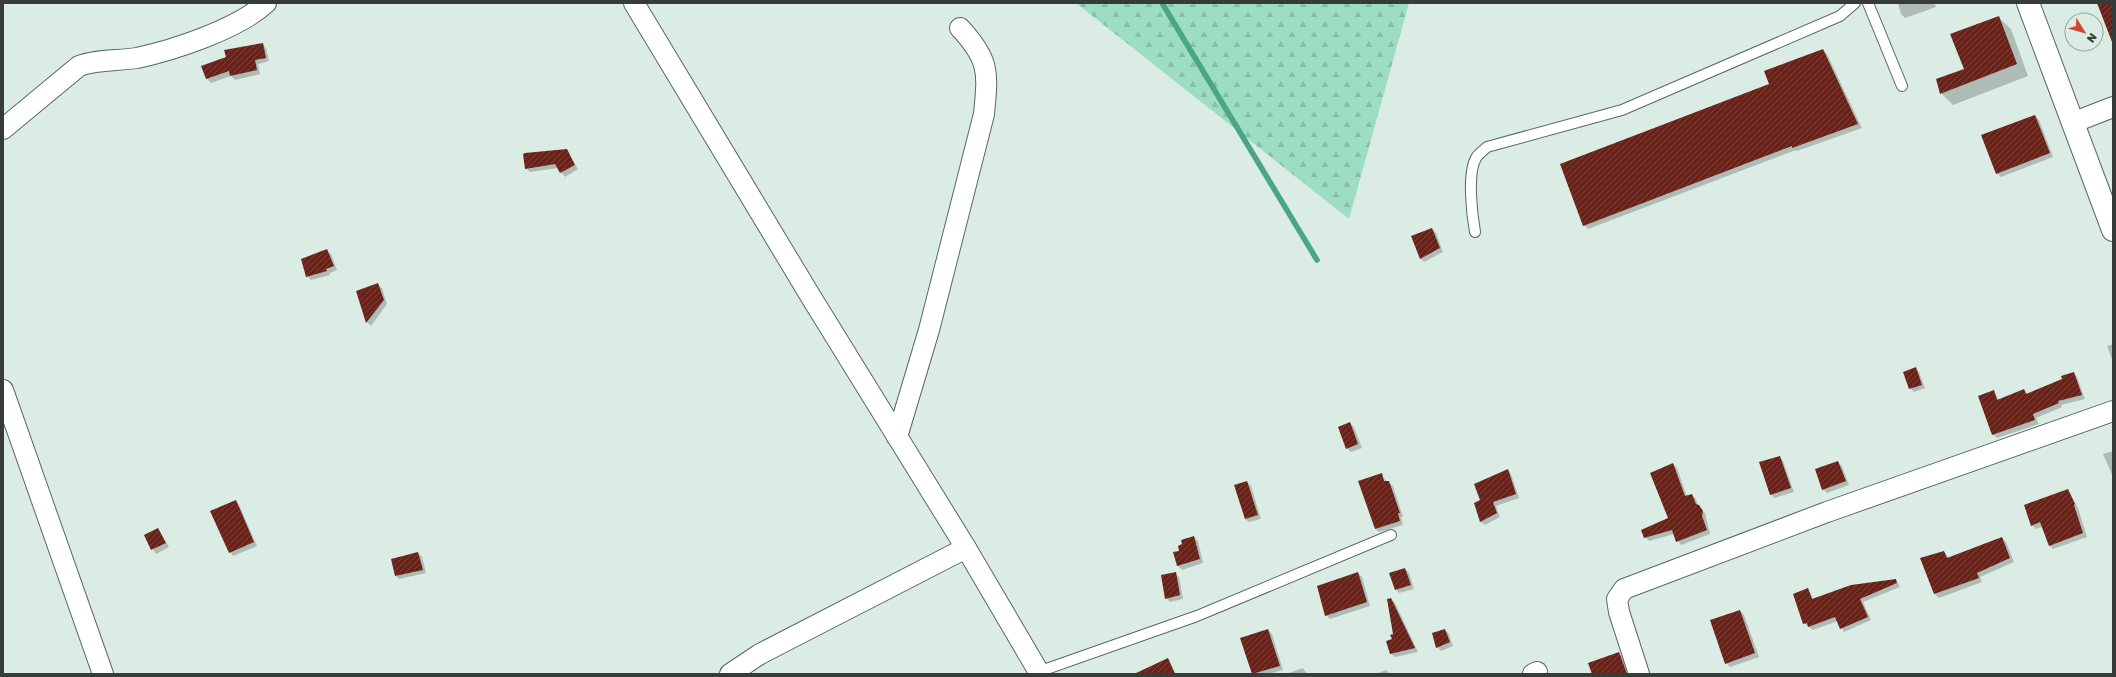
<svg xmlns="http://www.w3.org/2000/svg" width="2116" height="677" viewBox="0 0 2116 677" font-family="'Golos Text',sans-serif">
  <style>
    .forest { fill: url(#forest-firs) }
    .shadow { fill: #0003 }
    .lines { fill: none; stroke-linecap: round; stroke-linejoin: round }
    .stream { stroke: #4ba685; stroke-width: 5.5 }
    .building { fill: url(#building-hatch) }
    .service-casing { stroke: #596862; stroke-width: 12 }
    .minor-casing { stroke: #596862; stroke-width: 22 }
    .tertiary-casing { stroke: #596862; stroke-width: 24 }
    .service { stroke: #fff; stroke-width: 10 }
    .minor { stroke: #fff; stroke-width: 20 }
    .tertiary { stroke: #fff; stroke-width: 22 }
  </style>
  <defs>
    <pattern id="forest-firs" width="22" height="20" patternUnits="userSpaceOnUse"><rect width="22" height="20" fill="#9ddec3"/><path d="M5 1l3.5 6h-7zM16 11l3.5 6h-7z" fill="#88bfa8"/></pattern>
    <pattern id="building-hatch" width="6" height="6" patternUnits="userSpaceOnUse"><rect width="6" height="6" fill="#67231a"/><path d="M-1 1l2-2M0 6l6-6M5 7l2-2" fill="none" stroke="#79433c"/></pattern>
  </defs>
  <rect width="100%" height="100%" fill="#dbece4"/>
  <!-- forest -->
  <polygon class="forest" points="1076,3 1409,3 1349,219"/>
  <!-- shadow -->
  <g class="shadow">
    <polygon points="1898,3 1934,3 1936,7 1905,18 1901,14"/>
    <polygon points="1998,17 2011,29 2028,76 1953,105 1941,93 1965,69"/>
    <polygon points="262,44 266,48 269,61 258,64 260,74 235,80 231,76 211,83 207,79 202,67"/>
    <polygon points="1823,50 1827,54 1862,128 1797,151 1796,150 1588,229 1584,225 1770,85"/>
    <polygon points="2035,116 2039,120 2053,157 2001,177 1997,173"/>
    <polygon points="566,150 578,169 565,177 558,168 530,172 526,168"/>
    <polygon points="1432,229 1436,233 1443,252 1424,262 1421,259 1412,236"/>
    <polygon points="327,251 331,254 337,270 330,273 330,275 311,280 307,276"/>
    <polygon points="378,285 382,288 387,304 371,326 367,322 357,292"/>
    <polygon points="2113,344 2113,362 2107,346"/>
    <polygon points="1916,369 1919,372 1925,388 1914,392 1910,388"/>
    <polygon points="2073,373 2077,377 2085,399 2061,405 2062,407 2036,418 2039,424 1997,438 1993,434 1994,391 1999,400 2024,390 2028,394 2063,380"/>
    <polygon points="1350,423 1354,427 1362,448 1351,452 1347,448"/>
    <polygon points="2113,451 2113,477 2103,454"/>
    <polygon points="1779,457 1783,461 1794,492 1774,498 1771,494"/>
    <polygon points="1838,462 1842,466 1849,485 1827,493 1823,489"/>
    <polygon points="1673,464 1677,468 1687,497 1692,495 1696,499 1699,508 1705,513 1710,534 1681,545 1674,534 1649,541 1645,537 1669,518"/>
    <polygon points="1508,470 1511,474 1519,498 1496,506 1500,517 1485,525 1481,522 1481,501"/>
    <polygon points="1381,474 1387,482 1393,486 1403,517 1401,517 1403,525 1379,532 1375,528"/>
    <polygon points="1247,482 1251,486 1261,519 1249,522 1245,519"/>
    <polygon points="2068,490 2078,508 2087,537 2053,549 2049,545 2042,527 2036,529 2032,525"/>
    <polygon points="235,501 239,505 257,546 233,556 230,552"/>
    <polygon points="158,529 169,547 156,554 145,536"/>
    <polygon points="1194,537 1198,541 1203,563 1182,570 1178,566 1180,551"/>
    <polygon points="2002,538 2006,542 2014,562 1980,577 1982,582 1939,598 1935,594 1922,558 1944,552 1949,558"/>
    <polygon points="418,553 422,557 426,573 399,579 396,576"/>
    <polygon points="1405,569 1409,573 1414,589 1399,593 1396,589"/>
    <polygon points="1175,573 1179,577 1183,599 1170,602 1166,598"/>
    <polygon points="1358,573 1362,577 1370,606 1330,619 1326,615"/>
    <polygon points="1896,580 1900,587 1863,602 1871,620 1844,632 1838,621 1813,630 1804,623 1808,589 1814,600"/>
    <polygon points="1391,599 1395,603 1418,652 1395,657 1391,654 1394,635"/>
    <polygon points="1740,611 1744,615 1759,657 1730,667 1726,663"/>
    <polygon points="1268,630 1272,634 1283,670 1268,674 1253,674"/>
    <polygon points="1445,630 1449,634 1453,646 1441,651 1437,647"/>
    <polygon points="1619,653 1623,657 1629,674 1593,674"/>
    <polygon points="1168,659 1176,674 1150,674"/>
    <polygon points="1303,668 1307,674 1289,674 1289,673"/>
    <polygon points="1386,670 1390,674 1376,674"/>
  </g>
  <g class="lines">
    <!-- stream -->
    <polyline class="stream" points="1162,3 1317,260"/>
  </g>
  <!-- building -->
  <g class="building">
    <polygon points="2097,3 2113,3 2113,42 2112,42"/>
    <polygon points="1999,16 2017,64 1940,94 1936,79 1964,69 1950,34"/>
    <polygon points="263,43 266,58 255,60 257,70 230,76 229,71 206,79 201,66 226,57 224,50"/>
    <polygon points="1823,49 1858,124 1792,148 1792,146 1583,226 1560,164 1769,84 1764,71"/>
    <polygon points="2035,115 2050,153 1996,174 1981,135"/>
    <polygon points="567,149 575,165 560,173 555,164 525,169 523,154 525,153"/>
    <polygon points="1432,228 1440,248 1420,259 1411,236"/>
    <polygon points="327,249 334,266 326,269 327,271 306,277 301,259"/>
    <polygon points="378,283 384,300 366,323 356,291"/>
    <polygon points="1916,367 1922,385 1909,389 1903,372"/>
    <polygon points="2074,372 2082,395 2058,401 2059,403 2033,414 2035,420 1992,435 1978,396 1994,390 1997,400 2024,389 2026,394 2062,379 2061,376"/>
    <polygon points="1350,422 1358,444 1346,449 1338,427"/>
    <polygon points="1780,456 1791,488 1770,495 1759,462"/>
    <polygon points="1838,461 1846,481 1822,490 1815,469"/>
    <polygon points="1673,463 1685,496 1692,494 1696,504 1699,505 1703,511 1702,516 1707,530 1676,542 1672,530 1644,538 1641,530 1668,518 1650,473"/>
    <polygon points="1508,469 1516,494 1493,502 1497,513 1480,522 1474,503 1480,500 1474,484"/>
    <polygon points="1382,473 1384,481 1389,481 1400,513 1398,513 1400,521 1375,529 1358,481"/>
    <polygon points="1247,481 1258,515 1245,519 1234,485"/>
    <polygon points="2068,489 2075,504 2074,505 2083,533 2049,546 2040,522 2031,526 2024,505"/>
    <polygon points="236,500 254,542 229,553 210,511"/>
    <polygon points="158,528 166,543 151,550 144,535"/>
    <polygon points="1194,536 1200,559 1177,566 1173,552 1179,551 1178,546 1182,544 1181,540"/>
    <polygon points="2002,537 2010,558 1977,573 1979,578 1934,594 1920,558 1944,551 1947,558"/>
    <polygon points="418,552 423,570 395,576 391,559"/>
    <polygon points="1405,568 1411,585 1395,590 1389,573"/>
    <polygon points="1176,572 1180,595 1165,599 1161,575"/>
    <polygon points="1358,572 1367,602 1325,616 1317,586"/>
    <polygon points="1896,579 1897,583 1860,599 1868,617 1840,629 1835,617 1808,627 1807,623 1803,624 1793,594 1808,588 1812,599 1851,585"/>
    <polygon points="1391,598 1415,648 1390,654 1386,641 1392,639 1390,635 1393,634 1387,599"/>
    <polygon points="1740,610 1755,653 1725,664 1710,620"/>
    <polygon points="1268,629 1280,666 1252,674 1240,638"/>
    <polygon points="1445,629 1450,642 1436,648 1432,633"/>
    <polygon points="1619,652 1627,674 1592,674 1588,663"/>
    <polygon points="1168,658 1175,674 1134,674"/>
  </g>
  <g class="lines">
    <!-- service casing -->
    <g class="service-casing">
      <g id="service">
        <polyline points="1868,3 1902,86"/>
        <path d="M1475,232c-3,-17 -8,-59 1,-74 2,-4 8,-8 11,-11l135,-37 218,-94 15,-13"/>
        <polyline points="1038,672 1197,616 1391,535"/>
      </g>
    </g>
    <!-- minor casing -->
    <g class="minor-casing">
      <g id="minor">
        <polyline points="634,3 811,297 966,548 1040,674"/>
        <polyline points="2072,123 2113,107"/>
        <path d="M3,129l76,-63c18,-7 39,-5 58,-8 37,-8 101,-29 129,-55"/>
        <polyline points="3,390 103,674"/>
        <path d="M897,437l32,-107 55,-216c4,-41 6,-54 -24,-86"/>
        <polyline points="730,674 760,654 966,548"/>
        <polyline points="1533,674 1537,672"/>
        <polyline points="1639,674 1619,612 1617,599 1624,589 1827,512 2113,411"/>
      </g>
    </g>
    <!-- tertiary casing -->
    <g class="tertiary-casing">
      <polyline id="tertiary" points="2028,3 2113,230"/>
    </g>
    <!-- service -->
    <use href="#service" class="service"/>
    <!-- minor -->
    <use href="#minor" class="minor"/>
    <!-- tertiary -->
    <use href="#tertiary" class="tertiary"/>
  </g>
  <!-- border -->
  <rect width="2116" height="677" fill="none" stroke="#353c39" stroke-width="8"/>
  <!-- north arrow -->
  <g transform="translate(2084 32) rotate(127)"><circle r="19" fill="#dbece4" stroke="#99a6a0"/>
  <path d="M0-3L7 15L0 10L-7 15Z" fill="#d24534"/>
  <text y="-6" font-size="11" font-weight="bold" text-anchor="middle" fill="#353c39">N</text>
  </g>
</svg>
